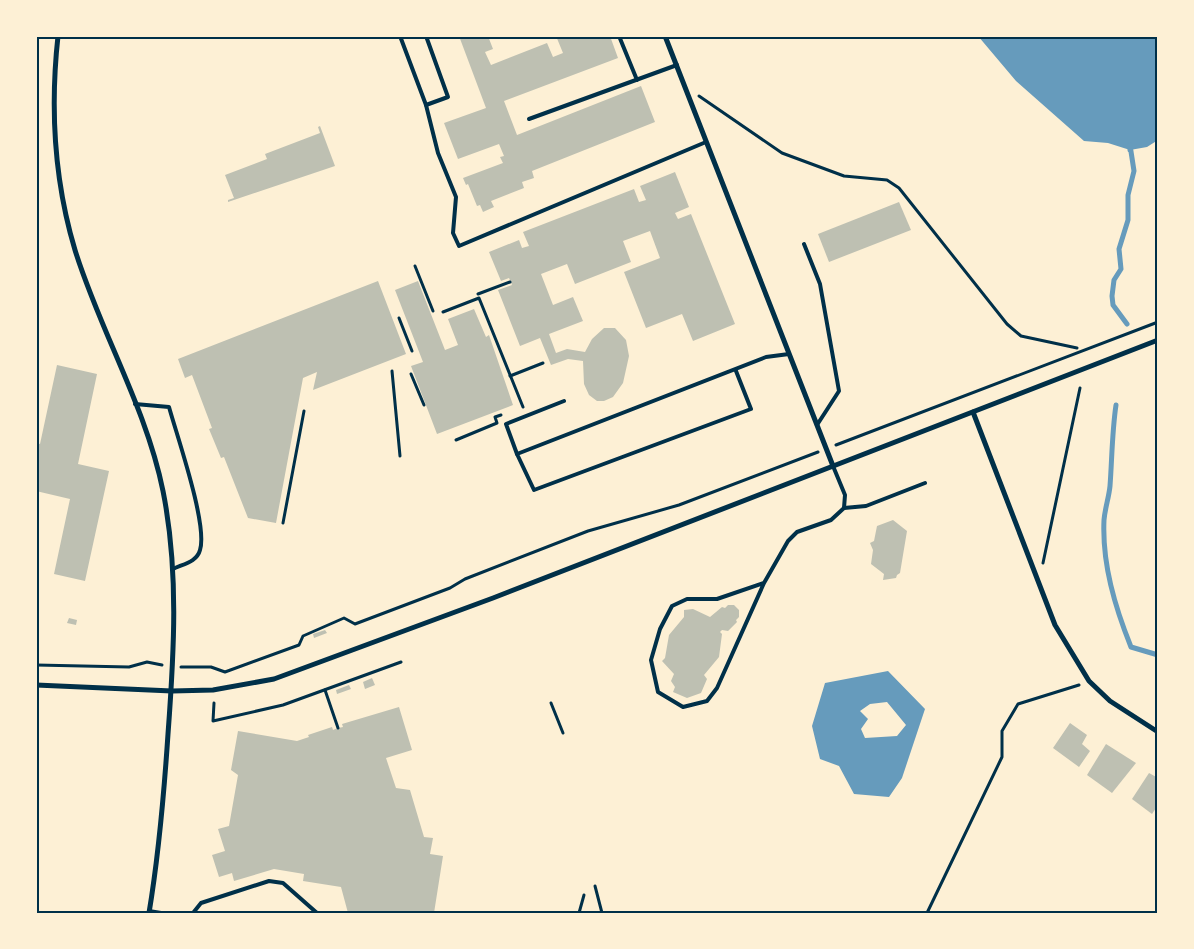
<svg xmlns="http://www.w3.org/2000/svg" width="1194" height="949" viewBox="0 0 1194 949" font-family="Commissioner,sans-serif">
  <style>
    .water { fill: #669bbc; fill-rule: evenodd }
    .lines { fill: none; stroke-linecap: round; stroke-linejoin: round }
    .stream { stroke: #669bbc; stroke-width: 5 }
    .building { fill: #bec0b2 }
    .path { stroke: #003049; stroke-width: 3 }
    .service { stroke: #003049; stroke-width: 4 }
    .minor { stroke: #003049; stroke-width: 5 }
    .neatline { fill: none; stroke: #003049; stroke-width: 2 }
  </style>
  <rect width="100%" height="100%" fill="#fdf0d5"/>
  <!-- water -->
  <g class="water">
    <polygon points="978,36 1158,36 1158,140 1147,147 1130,150 1108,143 1084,141 1016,81"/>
    <path d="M888,671l37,38 -23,69 -13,19 -35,-3 -15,-28 -19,-7 -8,-33 13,-43zM887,702l19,23 -9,11 -32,2 -4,-9 7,-10 -8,-8 10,-7z"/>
  </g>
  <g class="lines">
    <!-- stream -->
    <g class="stream">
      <polyline points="1127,324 1113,305 1112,296 1114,280 1121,269 1119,249 1128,220 1128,195 1134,171 1130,145 1130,150"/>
      <path d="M1116,405c-4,27 -4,54 -6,81 -1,11 -5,22 -6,34 -2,44 11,87 27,127l27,8"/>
    </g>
  </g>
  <!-- building -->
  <g class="building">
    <polygon points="459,36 488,36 493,49 485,52 491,65 547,43 553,57 563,53 556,36 610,36 618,58 504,101 517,135 641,86 655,122 532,171 534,178 522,182 524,188 491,201 494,207 483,212 480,205 477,206 468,184 466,185 463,178 503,163 500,157 504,156 499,144 458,159 444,123 486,108"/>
    <polygon points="320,126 335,166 228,202 228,200 234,198 225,175 267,159 265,154 320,133 318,127"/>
    <polygon points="675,172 689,207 675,213 678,219 691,214 735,324 693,341 682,314 646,328 624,272 660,258 650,231 623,241 631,262 575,284 567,264 541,274 553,305 573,297 583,321 549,334 556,353 567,349 585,352 592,339 604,328 615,328 626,340 629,356 623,383 613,397 604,401 597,401 589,395 584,384 583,361 568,359 551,365 540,338 520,346 498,290 512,285 509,278 501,281 489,252 519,240 522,248 529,246 523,232 634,189 639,202 646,200 640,186"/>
    <polygon points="899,202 911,230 829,262 818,234"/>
    <polygon points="378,281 406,354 313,390 317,372 303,378 276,523 248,518 224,457 221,458 209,429 212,428 192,375 185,378 178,359"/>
    <polygon points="418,281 445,350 458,345 448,319 474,309 486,337 489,335 513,405 437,434 411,366 423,362 395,290"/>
    <polygon points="57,365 97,374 78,464 109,471 85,581 54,574 70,499 36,491 36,443 40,444"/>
    <polygon points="893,520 907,531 900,573 897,575 896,578 883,580 884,574 871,564 873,550 870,543 874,541 877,526"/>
    <polygon points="728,605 734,605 739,610 739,617 736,620 737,622 728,631 722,630 720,632 722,634 719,657 704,675 707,679 701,693 687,698 673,692 675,687 671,681 674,674 662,661 665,658 669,635 684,617 684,610 693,609 710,617 722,607 725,608"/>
    <polygon points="69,618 77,620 76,625 67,623"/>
    <polygon points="325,630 327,633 314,638 313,634"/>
    <polygon points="372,678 375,685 365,689 363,682"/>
    <polygon points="349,685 351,689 337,694 336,690"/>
    <polygon points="399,707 412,750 386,758 396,788 410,790 424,837 433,838 430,854 443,856 434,913 348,913 341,887 303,881 304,874 274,869 234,881 232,873 219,877 212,855 225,851 218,829 229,826 238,775 231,770 238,731 297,741 309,737 308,735 332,727 333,730 338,728 343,727 342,724"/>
    <polygon points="1070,723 1087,735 1082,744 1090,751 1079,767 1053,748"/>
    <polygon points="1106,744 1136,763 1112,793 1087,775"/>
    <polygon points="1149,773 1158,778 1158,805 1152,814 1132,799"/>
  </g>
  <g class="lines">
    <!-- path -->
    <g class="path">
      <polyline points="699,96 782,153 844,176 887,180 899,188 1007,324 1021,336 1077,348"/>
      <polyline points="415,266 433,311"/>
      <polyline points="478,294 510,282"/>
      <polyline points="443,312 479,298 523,407"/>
      <polyline points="399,318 412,351"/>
      <polyline points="392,371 400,456"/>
      <polyline points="411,374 424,405"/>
      <polyline points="510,376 543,363"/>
      <polyline points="456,440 497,423 495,417 501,415"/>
      <polyline points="836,445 1158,322"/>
      <polyline points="283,523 304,411"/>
      <polyline points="1043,563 1080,388"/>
      <polyline points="36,665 129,667 147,662 162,665"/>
      <polyline points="181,667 211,667 225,672 299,645 303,636 344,618 355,624 450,588 465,579 588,531 679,505 818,452"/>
      <polyline points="325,690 338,728"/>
      <polyline points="214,703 213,721 283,705 401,662"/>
      <polyline points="551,703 563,733"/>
      <polyline points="595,886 602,913"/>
      <polyline points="579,913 584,895"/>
      <polyline points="927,913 1002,757 1002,731 1018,704 1079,685"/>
    </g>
    <!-- service -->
    <g class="service">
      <polyline points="400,36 426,105 438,153 456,197 453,233 459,246 706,142"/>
      <polyline points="426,36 448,97 426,105"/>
      <polyline points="619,36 637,80"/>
      <polyline points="529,119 677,65"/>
      <polyline points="804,244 820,284 839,391 817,425"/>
      <polyline points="736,371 751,409 534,490 517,454 766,357 789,354"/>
      <path d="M135,404l34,3c8,29 39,118 31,143 -3,12 -17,14 -27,19"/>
      <polyline points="517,454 506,424 564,401"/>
      <polyline points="844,508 866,506 925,483"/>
      <polyline points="764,583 717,599 687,599 672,606 660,629 651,660 658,692 683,707 707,701 717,688 764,583 788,541 797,532 831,520 844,508 845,495 833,466"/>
      <polyline points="149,911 161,913"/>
      <polyline points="193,913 201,903 269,881 283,883 317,913"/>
    </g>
    <!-- minor -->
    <g class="minor">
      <path d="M58,36c-8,73 -4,144 17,214 25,81 71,157 88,241 16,80 11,162 5,243 -4,60 -9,119 -19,179"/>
      <polyline points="665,36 833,466"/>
      <polyline points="973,412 1055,625 1089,681 1110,701 1158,732"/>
      <polyline points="36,685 172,691 213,690 274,679 493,598 1158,340"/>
    </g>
  </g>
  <!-- border -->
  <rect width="1194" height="949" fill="none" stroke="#fdf0d5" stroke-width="75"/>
  <rect x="38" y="38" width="1118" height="874" class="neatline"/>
</svg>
